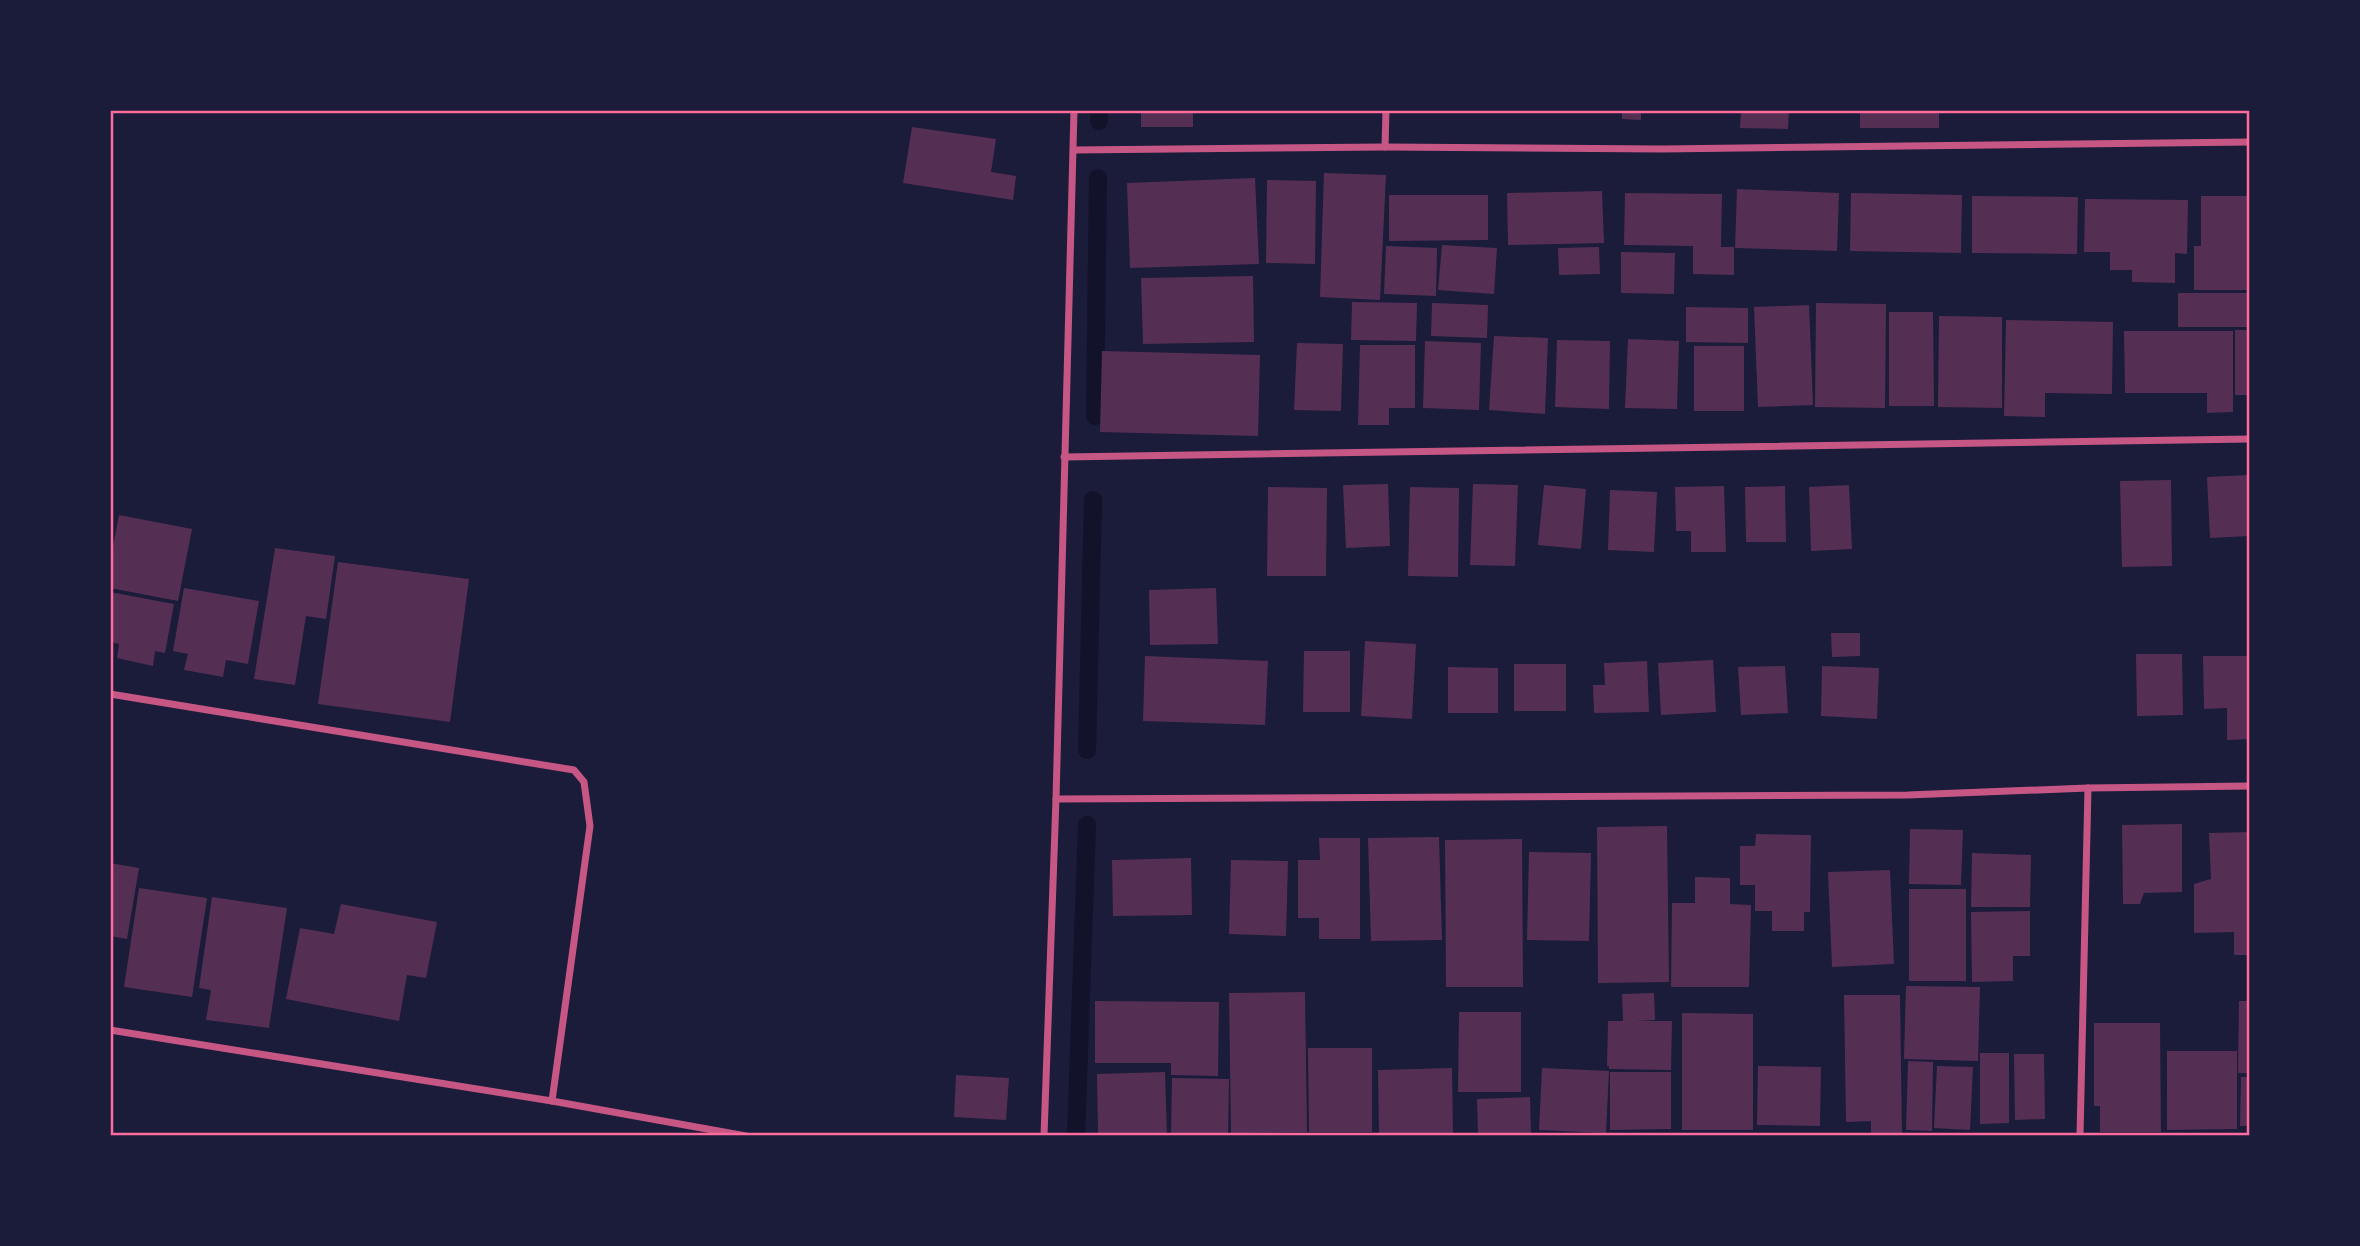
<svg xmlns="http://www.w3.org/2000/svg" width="2360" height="1246" viewBox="0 0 2360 1246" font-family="Poppins,sans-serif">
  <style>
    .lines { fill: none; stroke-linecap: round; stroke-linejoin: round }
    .stream { stroke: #12122b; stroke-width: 18 }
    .building { fill: #542f53 }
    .minor { stroke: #c65784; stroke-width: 7 }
    .neatline { fill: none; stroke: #ff6b9d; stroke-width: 2.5 }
  </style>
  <rect width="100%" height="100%" fill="#1b1b3a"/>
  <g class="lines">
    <!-- stream -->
    <g class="stream">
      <polyline points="1099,121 1099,110"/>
      <polyline points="1095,416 1098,178"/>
      <polyline points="1087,750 1093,500"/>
      <polyline points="1076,1136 1087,825"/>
    </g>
  </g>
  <!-- building -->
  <g class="building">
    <rect x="1141" y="110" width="52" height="17"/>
    <polygon points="1622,110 1641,110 1641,120 1622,119"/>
    <polygon points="1741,110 1789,110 1788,129 1740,128"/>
    <rect x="1860" y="110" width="79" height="18"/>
    <polygon points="912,127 996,139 991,172 1016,176 1013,200 903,183"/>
    <polygon points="1324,173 1386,175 1380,300 1320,297"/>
    <polygon points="1255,178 1259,264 1130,268 1127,183"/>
    <polygon points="1267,180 1316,181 1315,264 1266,263"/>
    <polygon points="1737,189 1839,193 1837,251 1735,248"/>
    <polygon points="1602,191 1604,243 1508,245 1507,193"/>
    <polygon points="1625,193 1722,194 1721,247 1734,247 1734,275 1693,274 1693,246 1624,245"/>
    <polygon points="1851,193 1962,195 1961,253 1850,251"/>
    <polygon points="1389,195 1488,195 1488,240 1389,241"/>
    <polygon points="1972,196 2078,197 2077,254 1972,253"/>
    <polygon points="2201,196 2250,196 2250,290 2194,290 2194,246 2201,246"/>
    <polygon points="2085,199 2188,200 2187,254 2175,253 2175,283 2132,282 2132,270 2110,270 2110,252 2084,252"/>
    <polygon points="1442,245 1497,248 1494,294 1438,290"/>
    <polygon points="1386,246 1437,248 1436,296 1384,294"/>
    <polygon points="1599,247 1600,274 1559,275 1558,248"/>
    <polygon points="1621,252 1675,253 1674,294 1621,293"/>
    <polygon points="1253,276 1254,342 1143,344 1141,278"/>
    <rect x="2178" y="293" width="72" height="34"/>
    <polygon points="1352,302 1417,303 1416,341 1351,340"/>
    <polygon points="1432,303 1488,305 1487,338 1431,336"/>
    <polygon points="1816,303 1886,304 1885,408 1815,407"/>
    <polygon points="1809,305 1813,405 1758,407 1754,307"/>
    <polygon points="1686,307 1748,308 1748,343 1686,342"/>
    <polygon points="1889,312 1933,312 1934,406 1889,406"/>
    <polygon points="1939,316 2002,317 2002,408 1938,407"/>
    <polygon points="2006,320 2113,322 2112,394 2045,393 2045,417 2004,416"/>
    <rect x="2235" y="330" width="15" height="65"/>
    <polygon points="2124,331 2233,331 2233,412 2207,413 2207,393 2125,393"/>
    <polygon points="1494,336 1548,338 1545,414 1489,410"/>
    <polygon points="1628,339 1679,341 1677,409 1625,408"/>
    <polygon points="1557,340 1610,341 1609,409 1555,407"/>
    <polygon points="1425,341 1481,343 1479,410 1423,408"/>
    <polygon points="1297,343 1343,344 1341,411 1294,410"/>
    <polygon points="1360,345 1415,345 1415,408 1389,408 1389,425 1358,425"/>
    <rect x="1694" y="346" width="50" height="65"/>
    <polygon points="1102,351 1260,355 1258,436 1100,432"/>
    <polygon points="2250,475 2250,536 2210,538 2207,477"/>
    <polygon points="2171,480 2172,566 2122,567 2120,481"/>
    <polygon points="1388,484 1390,546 1346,548 1343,485"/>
    <polygon points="1473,484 1518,485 1515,566 1470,565"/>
    <polygon points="1544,485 1586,489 1581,549 1538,545"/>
    <polygon points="1849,485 1852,549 1811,551 1809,487"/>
    <polygon points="1724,486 1726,552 1691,552 1691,531 1676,531 1675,487"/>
    <polygon points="1785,486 1786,542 1746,542 1745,487"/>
    <polygon points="1268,487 1327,488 1326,576 1267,576"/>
    <polygon points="1410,487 1459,488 1458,577 1408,576"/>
    <polygon points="1610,490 1657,492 1654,552 1608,550"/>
    <polygon points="119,515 192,529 178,601 110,588 110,562"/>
    <polygon points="275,548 335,556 326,619 306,616 295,685 254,679"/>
    <polygon points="338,562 469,579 450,722 318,704"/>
    <polygon points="184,588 259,601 248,664 226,660 223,677 184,670 188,654 173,651"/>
    <polygon points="1216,588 1218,644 1150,645 1149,590"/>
    <polygon points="110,592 174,604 165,653 155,651 153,666 117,658 119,644 110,642"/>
    <polygon points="1831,633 1860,633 1860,656 1832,657"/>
    <polygon points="1365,641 1416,644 1412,719 1361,716"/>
    <polygon points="1304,651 1350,651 1350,712 1303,712"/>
    <polygon points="2136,654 2182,654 2183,715 2137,716"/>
    <polygon points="1145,656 1268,661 1265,725 1143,721"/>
    <polygon points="2203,656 2249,656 2250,739 2227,740 2227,708 2204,709"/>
    <polygon points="1713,660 1716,712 1661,715 1658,663"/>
    <polygon points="1647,661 1649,712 1594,713 1593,685 1605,685 1604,663"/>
    <rect x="1514" y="664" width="52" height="47"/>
    <polygon points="1785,666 1788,713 1741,715 1738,667"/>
    <polygon points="1822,666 1879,668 1877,719 1821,716"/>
    <polygon points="1448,667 1498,668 1498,713 1448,713"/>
    <polygon points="2182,824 2182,892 2144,893 2140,904 2123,904 2122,825"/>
    <polygon points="1667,826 1669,982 1598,983 1597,827"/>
    <polygon points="1910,829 1963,830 1961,885 1909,884"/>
    <polygon points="2250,832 2250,955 2234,955 2234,932 2194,933 2194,884 2211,879 2209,833"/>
    <polygon points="1756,834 1811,835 1810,912 1804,912 1804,931 1772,931 1772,911 1755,911 1755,885 1740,885 1740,846 1755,846"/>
    <polygon points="1439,837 1442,940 1371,941 1368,838"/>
    <polygon points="1319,838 1360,838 1360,939 1319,939 1319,918 1298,918 1298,860 1320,860"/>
    <polygon points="1522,839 1523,987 1446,987 1445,840"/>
    <polygon points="1529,852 1591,853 1589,941 1527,940"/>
    <polygon points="1972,853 2031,855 2030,907 1971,907"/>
    <polygon points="1191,858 1192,915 1113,916 1112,860"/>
    <polygon points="1231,860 1288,861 1286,936 1229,934"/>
    <polygon points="110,863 139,868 127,939 110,936"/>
    <polygon points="1890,870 1894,964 1832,967 1828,872"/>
    <polygon points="1695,877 1730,878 1730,904 1751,905 1749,987 1671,987 1672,903 1695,903"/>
    <polygon points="139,888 207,898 192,997 124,987"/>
    <rect x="1909" y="889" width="57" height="92"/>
    <polygon points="212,897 287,908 269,1028 206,1020 211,990 199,988"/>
    <polygon points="341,904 437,922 426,978 407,975 399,1021 286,999 300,928 334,934"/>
    <polygon points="2030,911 2030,956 2013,956 2013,981 1972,982 1971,912"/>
    <polygon points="1906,986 1980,987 1978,1061 1904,1059"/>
    <polygon points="1305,992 1307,1132 1231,1133 1229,993"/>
    <polygon points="1654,993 1655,1020 1635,1021 1672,1021 1671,1070 1609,1069 1609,1066 1607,1066 1608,1021 1623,1021 1622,994"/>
    <polygon points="1844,995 1900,995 1902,1136 1871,1136 1871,1121 1846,1122"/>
    <polygon points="1095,1001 1219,1002 1218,1076 1171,1075 1171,1063 1095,1063"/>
    <polygon points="2239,1001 2250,1001 2250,1073 2238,1073"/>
    <polygon points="1459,1012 1521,1012 1521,1092 1458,1092"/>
    <polygon points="1682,1013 1753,1014 1753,1130 1682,1130"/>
    <polygon points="2094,1023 2160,1023 2161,1132 2100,1132 2100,1106 2094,1106"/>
    <polygon points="1308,1048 1372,1048 1372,1132 1309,1132"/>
    <polygon points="2167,1051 2237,1051 2237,1129 2167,1130"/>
    <polygon points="1980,1053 2009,1053 2009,1123 1980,1124"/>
    <polygon points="2014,1054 2044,1054 2045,1119 2015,1120"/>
    <polygon points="1908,1061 1933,1062 1932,1131 1906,1130"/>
    <polygon points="1758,1066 1821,1067 1820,1126 1757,1125"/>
    <polygon points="1937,1066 1973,1067 1970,1130 1934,1128"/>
    <polygon points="1452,1068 1453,1134 1379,1135 1378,1070"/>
    <polygon points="1542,1068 1609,1071 1606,1133 1539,1130"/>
    <polygon points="1165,1072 1167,1136 1098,1136 1097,1074"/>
    <polygon points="1610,1072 1671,1072 1671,1129 1610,1130"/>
    <polygon points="956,1075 1009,1078 1006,1120 954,1117"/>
    <polygon points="2241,1077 2250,1077 2250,1126 2240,1126"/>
    <polygon points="1172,1078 1229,1079 1228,1136 1171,1136"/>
    <polygon points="1530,1097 1531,1136 1478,1136 1477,1099"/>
  </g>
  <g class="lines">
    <!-- minor -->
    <g class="minor">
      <polyline points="1385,147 1386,110"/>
      <polyline points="1074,150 1385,147 1662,149 2250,142"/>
      <polyline points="1064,457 2250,439"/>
      <polyline points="110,694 574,770 584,782 590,826 552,1101"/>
      <polyline points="1056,799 1908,795 2088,788 2250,786"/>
      <polyline points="110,1030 552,1101 746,1136"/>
      <polyline points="1044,1136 1056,799 1074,110"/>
      <polyline points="2080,1136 2088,788"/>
    </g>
  </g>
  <!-- border -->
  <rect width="2360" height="1246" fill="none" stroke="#1b1b3a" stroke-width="224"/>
  <rect x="112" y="112" width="2136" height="1022" class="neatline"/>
</svg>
